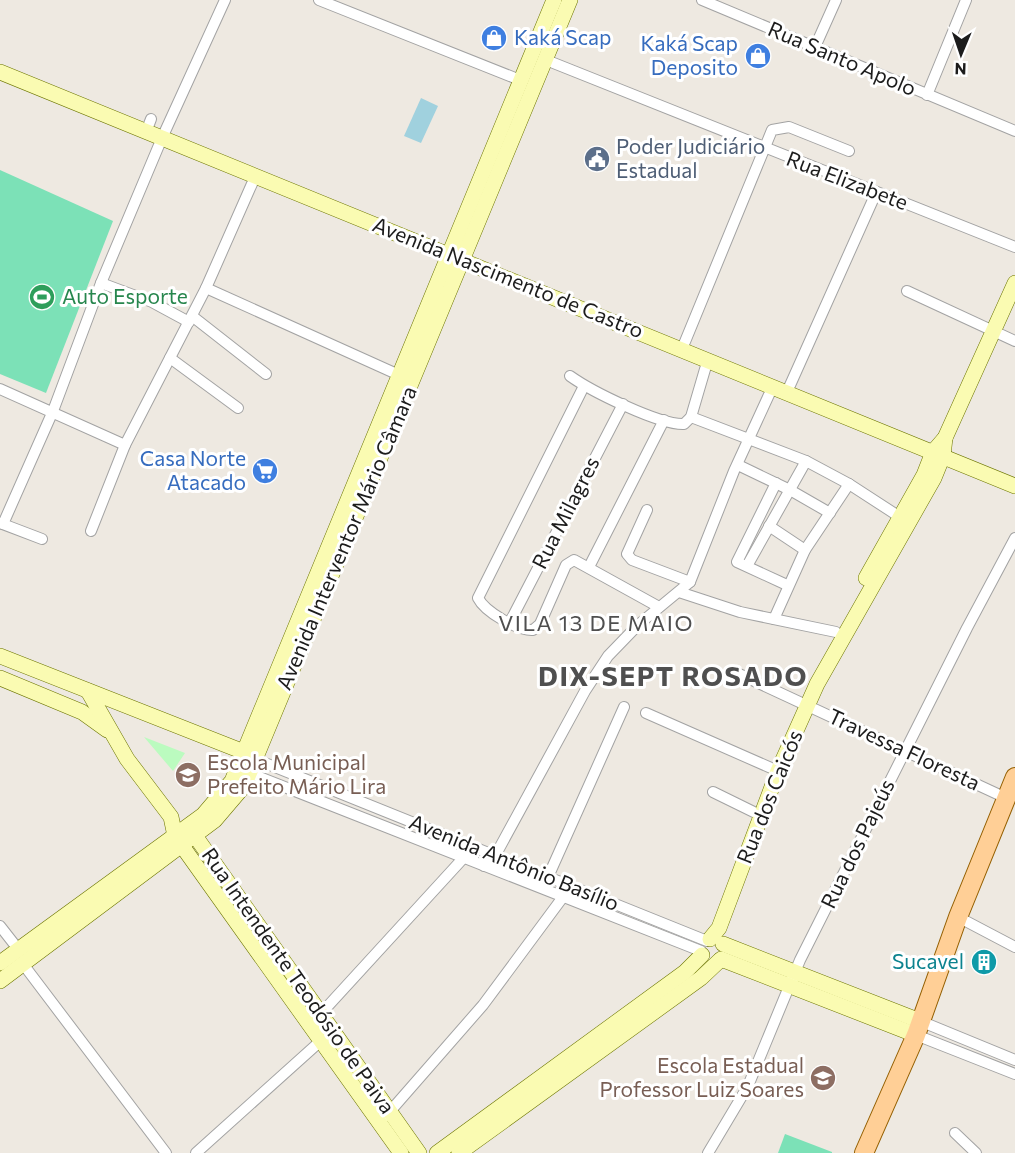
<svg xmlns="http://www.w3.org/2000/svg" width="1015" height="1153" viewBox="0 0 1015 1153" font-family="Commissioner,sans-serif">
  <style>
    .park { fill: #bbfbbf }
    .pitch { fill: #7ce1b7 }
    .water { fill: #a0d1de }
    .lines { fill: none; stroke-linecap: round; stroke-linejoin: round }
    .street-casing { stroke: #a3a3a3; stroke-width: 12 }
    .secondary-casing { stroke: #6c7501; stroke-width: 16 }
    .primary-casing { stroke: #945f00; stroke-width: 20 }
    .street { stroke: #fff; stroke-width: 10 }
    .secondary { stroke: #fafbb2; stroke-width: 15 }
    .primary { stroke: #ffcf96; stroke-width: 18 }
    .labels { text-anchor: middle; stroke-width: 6; stroke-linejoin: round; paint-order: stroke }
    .shop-label { font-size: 21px; fill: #366cbe; stroke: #fff; text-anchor: end }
    .street-label { font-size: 21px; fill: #1c1c1c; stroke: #fff }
    .service-label { font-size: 21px; fill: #4e5e75; stroke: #fff; text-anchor: start }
    .leisure-label { font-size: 21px; fill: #27864d; stroke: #fff; text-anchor: start }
    .education-label { font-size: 21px; fill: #785e54; stroke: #fff; text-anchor: start }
    .culture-label { font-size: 21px; fill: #0d838f; stroke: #fff; text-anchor: end }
    .neighbourhood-label { font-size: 22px; letter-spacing: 1.5px; fill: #4f4f4f; stroke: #fff }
    .district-label { font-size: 27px; font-weight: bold; letter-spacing: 1.5px; fill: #4f4f4f; stroke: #fff }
  </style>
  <rect width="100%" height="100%" fill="#eee9e1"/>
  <!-- park -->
  <polygon class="park" points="144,737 185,753 173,771"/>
  <!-- pitch -->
  <g class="pitch">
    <polygon points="0,170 113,221 46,393 0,374"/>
    <polygon points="785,1134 832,1152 832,1153 778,1153"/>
  </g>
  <!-- water -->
  <polygon class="water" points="421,98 438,106 421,143 404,136"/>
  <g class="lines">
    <!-- street casing -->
    <g class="street-casing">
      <g id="street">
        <polyline points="319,0 520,80"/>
        <polyline points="702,0 1015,131"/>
        <polyline points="815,47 836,0"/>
        <polyline points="546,60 1015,247"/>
        <polyline points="927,95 966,0"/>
        <polyline points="146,132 151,119"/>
        <polyline points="101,283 152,302 189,322"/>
        <polyline points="206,288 399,375"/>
        <polyline points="907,291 1015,341"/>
        <polyline points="192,316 266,374"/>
        <polyline points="682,349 772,130 789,127 849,151"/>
        <polyline points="170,358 238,408"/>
        <path d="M570,376c21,15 89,49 114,48l7,-7 17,-58"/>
        <path d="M584,386l-106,212c7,14 40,33 55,32l7,-6 26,-59 8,-5 85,47"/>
        <polyline points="0,389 125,445"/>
        <polyline points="787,392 876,193"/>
        <polyline points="691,417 806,461 849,484 906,521"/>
        <polyline points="738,465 790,490 830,513"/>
        <polyline points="776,483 737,562 787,585"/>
        <polyline points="647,510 627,554 632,560 690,582"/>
        <polyline points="0,523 42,539"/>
        <polyline points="3,524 53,411 101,283 162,138 225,0"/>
        <polyline points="769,526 805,550"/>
        <polyline points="91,531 125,445 206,288 255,177"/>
        <polyline points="747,566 806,461"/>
        <polyline points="589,567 664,420"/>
        <polyline points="679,592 740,612 836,632"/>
        <polyline points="774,619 805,550 849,484"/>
        <polyline points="510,622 623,404"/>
        <polyline points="737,673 1006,798"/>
        <polyline points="646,713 778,771"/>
        <polyline points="255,759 707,941"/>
        <polyline points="249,773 701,951"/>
        <polyline points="713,792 762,816"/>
        <polyline points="484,866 495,856 585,691 608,656 638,625 690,582 734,471 773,386"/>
        <polyline points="548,877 624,707"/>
        <polyline points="958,917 1015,947"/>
        <polyline points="0,926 18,949"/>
        <polyline points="23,964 166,1153"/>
        <polyline points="316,1019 468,853"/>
        <polyline points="920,1021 1015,1060"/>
        <polyline points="916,1035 1015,1074"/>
        <polyline points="386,1116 483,1005 563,897"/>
        <polyline points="955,1133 976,1153"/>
        <polyline points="196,1153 325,1037"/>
        <polyline points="708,1153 748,1086 800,960 967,628 1015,538"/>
      </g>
    </g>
    <!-- secondary casing -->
    <g class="secondary-casing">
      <g id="secondary">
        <polyline points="0,72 1015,486"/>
        <polyline points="866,578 924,475 933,452 945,438 1015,283"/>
        <polyline points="0,656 244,752"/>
        <polyline points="0,678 82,712 107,730"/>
        <polyline points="88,691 127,759 171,817 175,836 401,1153"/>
        <polyline points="191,830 419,1153"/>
        <polyline points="710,939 719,928 778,771 817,684 934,478 943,456 945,438"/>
        <polyline points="723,944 920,1021"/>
        <polyline points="721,959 916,1035"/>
        <polyline points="0,963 203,815 232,781 554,0"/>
        <polyline points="0,981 215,820 244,786 570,0"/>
        <polyline points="437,1153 685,972 702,955"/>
        <polyline points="459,1153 701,978 719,961"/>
      </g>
    </g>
    <!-- primary casing -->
    <g class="primary-casing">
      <polyline id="primary" points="864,1153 916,1035 958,917 1015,777"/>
    </g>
    <!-- street -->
    <use href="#street" class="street"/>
    <!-- secondary -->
    <use href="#secondary" class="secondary"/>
    <!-- primary -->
    <use href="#primary" class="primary"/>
  </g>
  <!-- icons -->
  <defs>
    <g id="shop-disc" transform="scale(1.35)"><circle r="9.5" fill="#3f7fe0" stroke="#fff"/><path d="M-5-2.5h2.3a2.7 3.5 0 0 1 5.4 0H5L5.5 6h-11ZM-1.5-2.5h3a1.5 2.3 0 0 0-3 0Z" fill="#fff"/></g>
    <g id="civic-disc" transform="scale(1.35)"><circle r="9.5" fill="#5c6f8a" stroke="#fff"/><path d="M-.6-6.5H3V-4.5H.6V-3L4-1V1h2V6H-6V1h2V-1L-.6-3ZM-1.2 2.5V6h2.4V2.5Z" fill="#fff"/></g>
    <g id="stadium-disc" transform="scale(1.35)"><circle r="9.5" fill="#2e9e5b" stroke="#fff"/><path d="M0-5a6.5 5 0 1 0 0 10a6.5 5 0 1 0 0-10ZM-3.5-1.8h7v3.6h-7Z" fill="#fff"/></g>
    <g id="supermarket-disc" transform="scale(1.35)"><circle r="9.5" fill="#3f7fe0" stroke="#fff"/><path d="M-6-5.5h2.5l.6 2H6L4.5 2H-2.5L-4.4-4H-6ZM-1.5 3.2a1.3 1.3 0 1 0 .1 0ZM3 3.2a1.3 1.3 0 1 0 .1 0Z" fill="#fff"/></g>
    <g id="school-disc" transform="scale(1.35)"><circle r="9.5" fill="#8d6e63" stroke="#fff"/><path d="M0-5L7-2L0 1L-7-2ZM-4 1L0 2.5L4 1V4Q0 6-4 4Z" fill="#fff"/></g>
    <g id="building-disc" transform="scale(1.35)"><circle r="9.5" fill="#0f9aa8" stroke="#fff"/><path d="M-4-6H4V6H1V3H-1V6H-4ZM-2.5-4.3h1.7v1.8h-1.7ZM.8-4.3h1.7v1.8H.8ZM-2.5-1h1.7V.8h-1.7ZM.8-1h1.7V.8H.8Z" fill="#fff"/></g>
  </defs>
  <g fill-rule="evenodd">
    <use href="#shop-disc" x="494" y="38"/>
    <use href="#shop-disc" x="758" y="56"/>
    <use href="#civic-disc" x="597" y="159"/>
    <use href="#stadium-disc" x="42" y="297"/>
    <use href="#supermarket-disc" x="265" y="471"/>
    <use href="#school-disc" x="188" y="775"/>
    <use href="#building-disc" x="984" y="962"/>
    <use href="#school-disc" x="823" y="1078"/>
  </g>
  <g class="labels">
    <!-- shop labels -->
    <g class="shop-label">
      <text x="514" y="45" text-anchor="start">Kaká Scap</text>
      <text x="738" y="51">Kaká Scap<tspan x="738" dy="24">Deposito</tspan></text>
      <text x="246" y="466">Casa Norte<tspan x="246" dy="24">Atacado</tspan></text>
    </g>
    <!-- street labels -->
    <g class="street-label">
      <text transform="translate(842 59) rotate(23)" y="7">Rua Santo Apolo</text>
      <text transform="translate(847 181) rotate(21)" y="7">Rua Elizabete</text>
      <text transform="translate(508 278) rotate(22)" y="7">Avenida Nascimento de Castro</text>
      <text transform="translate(566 513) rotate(-63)" y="7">Rua Milagres</text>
      <text transform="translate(347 538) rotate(-67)" y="7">Avenida Interventor Mário Câmara</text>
      <text transform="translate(904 750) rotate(25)" y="7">Travessa Floresta</text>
      <text transform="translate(770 797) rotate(-68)" y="7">Rua dos Caicós</text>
      <text transform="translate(858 844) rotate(-64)" y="7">Rua dos Pajeús</text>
      <text transform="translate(514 863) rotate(22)" y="7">Avenida Antônio Basílio</text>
      <text transform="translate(298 981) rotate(55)" y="7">Rua Intendente Teodósio de Paiva</text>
    </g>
    <!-- service labels -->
    <g class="service-label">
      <text x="616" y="154">Poder Judiciário<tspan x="616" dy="24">Estadual</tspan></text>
    </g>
    <!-- leisure labels -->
    <g class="leisure-label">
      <text x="62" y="304">Auto Esporte</text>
    </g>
    <!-- education labels -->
    <g class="education-label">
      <text x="207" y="770">Escola Municipal<tspan x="207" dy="24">Prefeito Mário Lira</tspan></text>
      <text x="804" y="1073" text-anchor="end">Escola Estadual<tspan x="804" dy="24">Professor Luiz Soares</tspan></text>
    </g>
    <!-- culture labels -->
    <g class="culture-label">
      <text x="964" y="969">Sucavel</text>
    </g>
    <!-- neighbourhood labels -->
    <g class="neighbourhood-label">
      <text x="596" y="631">VILA 13 DE MAIO</text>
    </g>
    <!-- district labels -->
    <g class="district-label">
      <text x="673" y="686">DIX-SEPT ROSADO</text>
    </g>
  </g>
  <!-- north arrow -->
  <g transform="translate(961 54) rotate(182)" stroke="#ffffff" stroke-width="4.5" paint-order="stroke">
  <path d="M0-4.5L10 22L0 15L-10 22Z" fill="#1c1c1c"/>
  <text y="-9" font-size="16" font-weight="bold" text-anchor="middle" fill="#1c1c1c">N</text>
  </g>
</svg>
